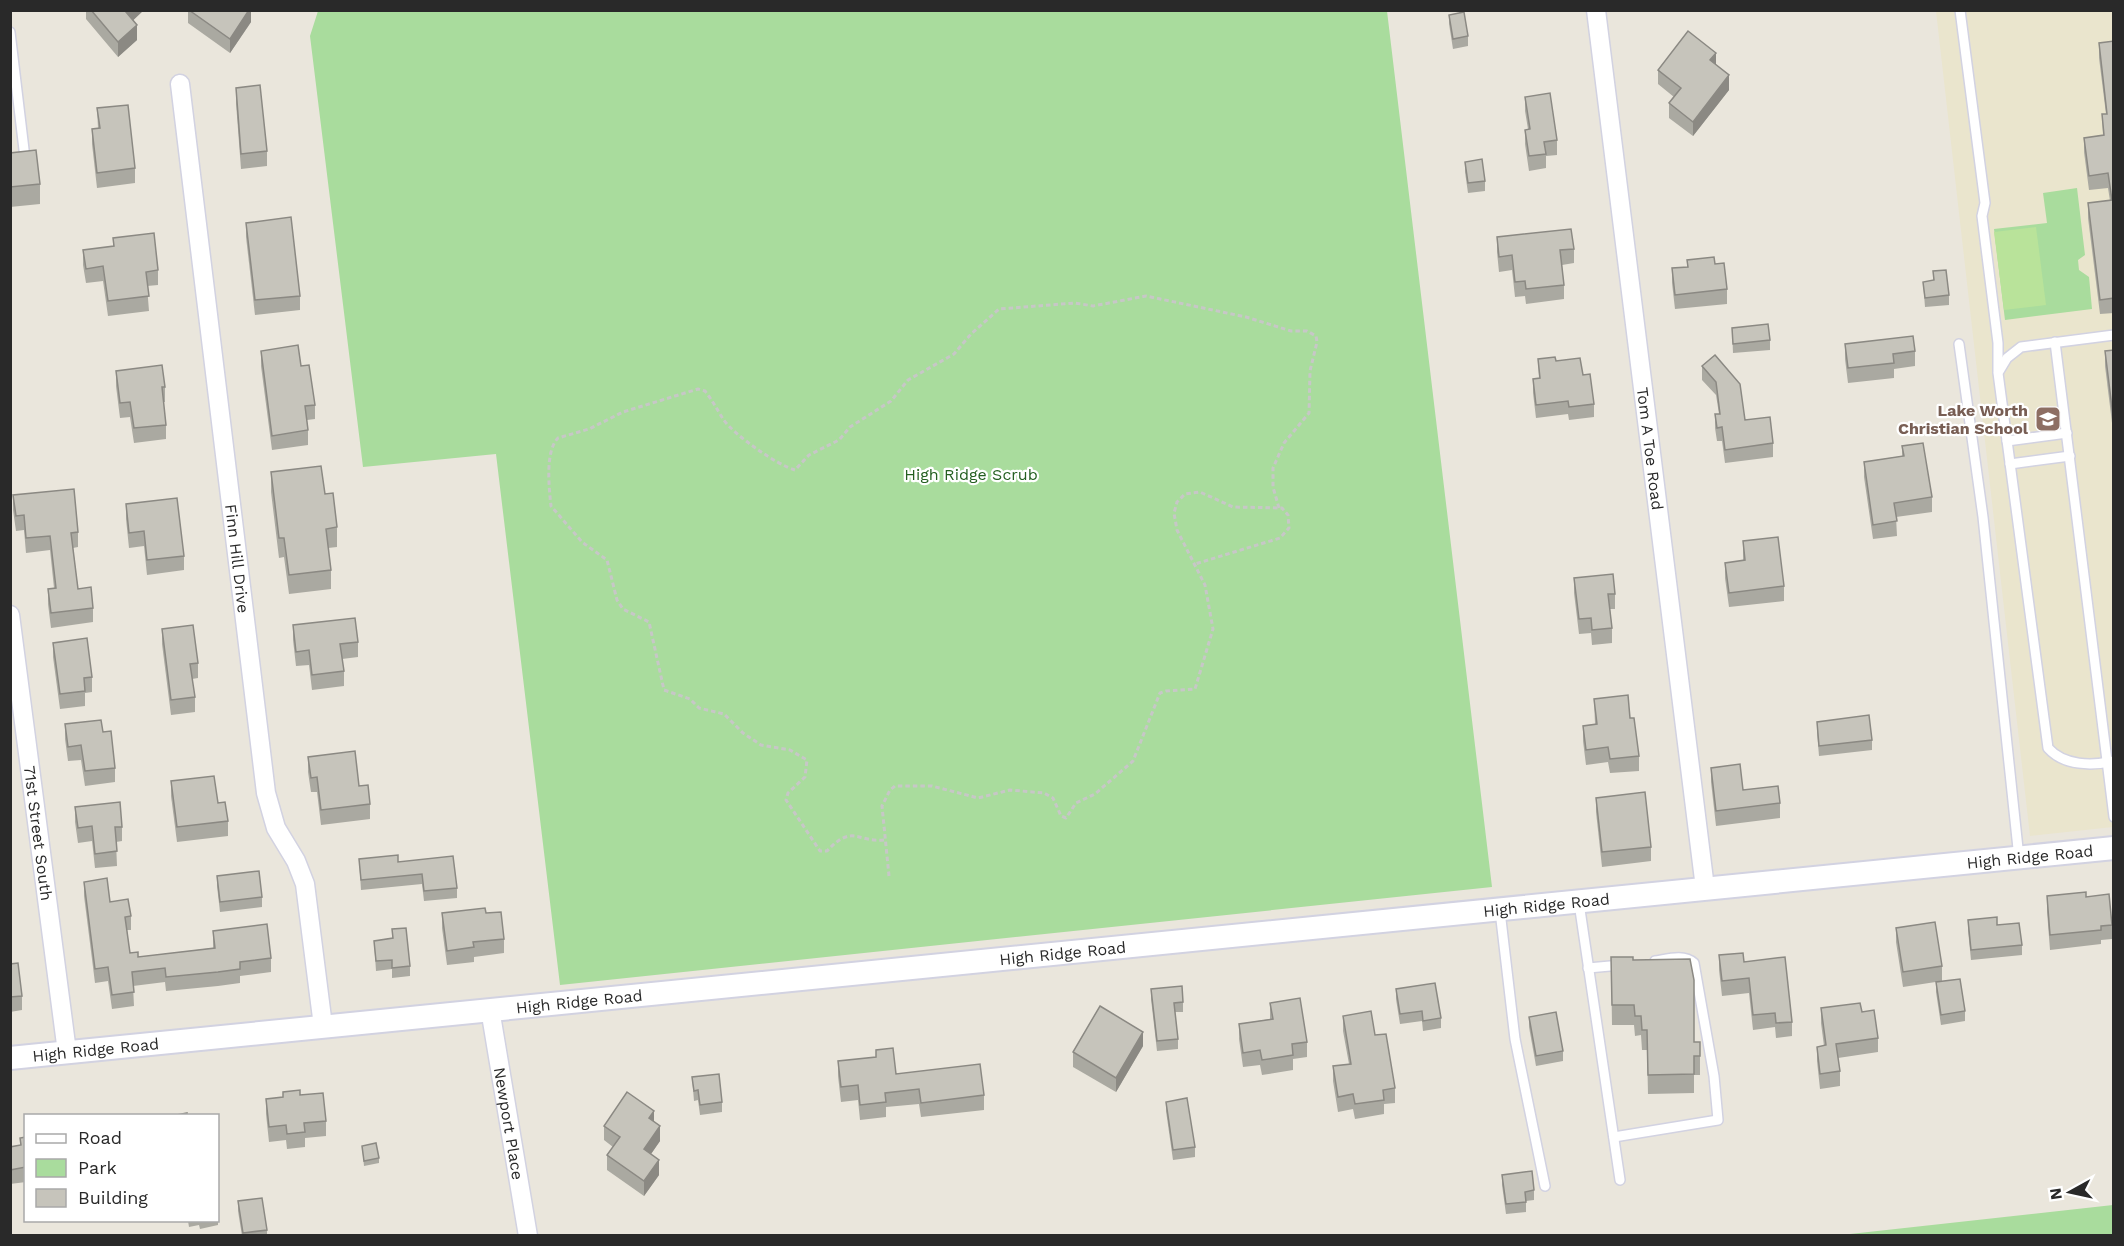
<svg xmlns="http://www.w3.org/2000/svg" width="2124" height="1246" viewBox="0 0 2124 1246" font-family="'Work Sans',sans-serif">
<rect width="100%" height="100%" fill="#eae6dc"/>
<polygon fill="#eae5cd" points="1936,11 2113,11 2113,827 2030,836"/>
<g fill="#a9dc9d">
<polygon points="318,11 1387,11 1492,887 560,985 496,454 363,467 310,36"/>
<polygon points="2077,188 2085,255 2078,260 2079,270 2089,277 2092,309 2005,320 1994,229 2047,223 2043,193"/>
<polygon points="2113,1205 2113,1235 1841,1235"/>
</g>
<polygon fill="#b9e39a" points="2036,227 2046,305 2004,310 1994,232"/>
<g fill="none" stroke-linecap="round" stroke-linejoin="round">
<g stroke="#d2d2e1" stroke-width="12">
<g id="service">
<polyline points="1960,10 1985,203 1982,216 1998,343 1998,371"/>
<polyline points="10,32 25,158 10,159"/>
<path d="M2114,335L2021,347L2007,358L1998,373L2048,748C2064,766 2092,766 2114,761"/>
<polyline points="2055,342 2114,817"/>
<polyline points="1959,344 1983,517 2019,858"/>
<polyline points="2007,441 2067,433"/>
<polyline points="2010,464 2070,456"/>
<polyline points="1579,903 1620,1180"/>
<polyline points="1500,911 1515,1039 1545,1186"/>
<polyline points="1588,968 1621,965"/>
<path d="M1614,1137L1718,1120L1714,1076L1694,963C1684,954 1668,959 1655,961"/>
</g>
</g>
<g stroke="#d2d2e1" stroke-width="21">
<g id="minor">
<path id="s1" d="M1596,10L1705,888"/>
<path id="s2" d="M180,84L266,793L276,828L296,861L305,884L323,1026"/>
<path id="s3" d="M10,615L67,1052"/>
<path id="s4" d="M490,1009L528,1236"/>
</g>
</g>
<g stroke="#d2d2e1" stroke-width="26">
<g id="tertiary">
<path id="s5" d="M10,1058L2114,848"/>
</g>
</g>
<g stroke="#c7c7c7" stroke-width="3" stroke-dasharray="4.5 3" stroke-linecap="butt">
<path d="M884,840C858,843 853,823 827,851H820L786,800L788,793L805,777L807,760L790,750L761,745L743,733L724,714L699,708L690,699L664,690L649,622L623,609L617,600L607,560L582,542L551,506C549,488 545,451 558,438L589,429L623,412L698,389L705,391C712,400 717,409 723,419C734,435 777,465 795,470L809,455L839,440L850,427L891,401L908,380L954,354L971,334L999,309L1075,303L1093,306L1146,296L1246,317L1291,331H1307L1316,336L1317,342L1310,371L1309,413L1284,443L1273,468V487L1279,508"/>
<polyline points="889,876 882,806 890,790 895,786 932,786 978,798 1010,790 1044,793 1053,798 1061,816 1066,818 1076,803 1095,794 1133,761 1160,693 1166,691 1195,689 1213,629 1205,585 1177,530 1174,513 1177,502 1185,494 1200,492 1233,507 1282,508 1288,515 1289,528 1280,538 1195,564"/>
</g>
<use href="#service" stroke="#fff" stroke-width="9"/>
<use href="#minor" stroke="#fff" stroke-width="18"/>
<use href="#tertiary" stroke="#fff" stroke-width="22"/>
</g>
<g fill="#aaa9a1">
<polygon points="86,10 143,10 133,20 137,40 118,57 86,19"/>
<polygon points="188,10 251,10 251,22 230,53 188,23"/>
<polygon points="1449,15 1468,36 1468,46 1453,49 1449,24"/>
<polygon points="2114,41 2114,313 2100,314 2088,218 2088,203 2110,201 2108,188 2089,190 2084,152 2084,138 2103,135 2102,114 2106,114 2099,58 2099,43"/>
<polygon points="1658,70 1729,90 1693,136 1669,118 1669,103 1674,97 1658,84"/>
<polygon points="236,88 267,151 267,166 241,169 236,103"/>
<polygon points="1525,97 1557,140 1557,155 1546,156 1546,168 1529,171 1525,144 1525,130 1528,129 1525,111"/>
<polygon points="97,108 135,168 135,183 97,188 92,144 92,129 98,128"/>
<polygon points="10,153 40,184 40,204 10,207"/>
<polygon points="1465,162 1485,181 1485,191 1468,193 1465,172"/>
<polygon points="246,223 300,296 300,310 255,315 246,237"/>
<polygon points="1497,237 1574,249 1574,263 1562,265 1564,285 1564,299 1526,304 1525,296 1515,297 1512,270 1499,272 1497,252"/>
<polygon points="113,238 158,270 158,285 147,286 149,311 108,316 103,281 86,283 83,265 83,250 113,247"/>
<polygon points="1687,260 1727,289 1727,304 1675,309 1672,283 1672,268 1687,267"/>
<polygon points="1933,271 1949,295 1949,305 1925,307 1923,282 1933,281"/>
<polygon points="1732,328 1770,340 1770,350 1733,353"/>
<polygon points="1845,344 1915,351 1915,366 1894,369 1894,378 1848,383 1845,359"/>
<polygon points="2114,350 2114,439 2105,366 2105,351"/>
<polygon points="261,351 301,366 315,405 315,419 307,420 308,430 308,445 272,450 261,366"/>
<polygon points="1715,355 1745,420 1773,443 1773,457 1725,463 1722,441 1717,441 1715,428 1715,414 1719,414 1716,395 1702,380 1702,366"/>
<polygon points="1538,359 1556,361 1583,375 1594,404 1594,417 1569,420 1568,414 1536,418 1533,393 1533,379 1539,379"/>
<polygon points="116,371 165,387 165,402 163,402 166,425 166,439 134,443 130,417 120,418 116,386"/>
<polygon points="1902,446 1932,497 1932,512 1896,517 1897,536 1873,539 1864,477 1864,462 1902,456"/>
<polygon points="271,472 325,494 337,527 337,547 328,548 331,570 331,589 289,594 284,557 279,558 271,492"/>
<polygon points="13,495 78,532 78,547 73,548 78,589 93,608 93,622 51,628 48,604 48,589 54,588 50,550 26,553 24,530 16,531 13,510"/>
<polygon points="126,504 184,556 184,570 147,575 144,546 129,548 126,519"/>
<polygon points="1743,541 1784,586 1784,601 1729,607 1725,578 1725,563 1743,561"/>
<polygon points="1574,578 1615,594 1615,609 1610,609 1612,628 1612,643 1592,645 1591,633 1579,634 1574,593"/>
<polygon points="293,625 358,642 358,657 342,659 344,671 344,686 312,690 309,665 296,666 293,640"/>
<polygon points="162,629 198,663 198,678 192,679 195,697 195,712 171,715 162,644"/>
<polygon points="53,643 92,677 92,692 85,693 85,706 60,709 53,657"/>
<polygon points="1594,699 1630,718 1639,756 1639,771 1610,773 1608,762 1586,765 1583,741 1583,726 1595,724"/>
<polygon points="1817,722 1872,740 1872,750 1819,756 1817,732"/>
<polygon points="65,724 103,732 115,768 115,782 85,786 81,760 68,761 65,739"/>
<polygon points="308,757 359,786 370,804 370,819 321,825 317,792 311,792 308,772"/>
<polygon points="1711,768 1743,790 1780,803 1780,818 1716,826 1711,782"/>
<polygon points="171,781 218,803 228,821 228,836 177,842 171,796"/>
<polygon points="1596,798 1651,847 1651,861 1602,867 1596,812"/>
<polygon points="75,807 122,827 122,841 116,842 117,866 95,868 92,841 78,843 75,822"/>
<polygon points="359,859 398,862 457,888 457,898 424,901 422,884 361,890"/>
<polygon points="217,876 262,897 262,907 220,912 217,886"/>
<polygon points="84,882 131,916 131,930 127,930 130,953 138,957 213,948 213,931 271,958 271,972 240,976 240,983 218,986 166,991 165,982 133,986 134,1006 112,1009 108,981 95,983 84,896"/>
<polygon points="2047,896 2086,897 2112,925 2112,939 2101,940 2101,944 2050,950 2047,911"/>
<polygon points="442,913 486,913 504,939 504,953 474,957 474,962 447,965 442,928"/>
<polygon points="1968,920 1997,925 2022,945 2022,955 1971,960 1968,930"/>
<polygon points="1896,928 1942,966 1942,981 1903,987 1896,942"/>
<polygon points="392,929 410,966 410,976 392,978 392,969 376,971 374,941 392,938"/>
<polygon points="1719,955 1744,962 1792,1022 1792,1036 1776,1038 1775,1027 1753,1030 1749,993 1722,996 1719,970"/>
<polygon points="1611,957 1633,960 1694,1042 1700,1042 1700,1075 1694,1075 1694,1093 1648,1094 1647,1050 1642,1050 1641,1035 1635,1036 1634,1025 1612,1025"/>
<polygon points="10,964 22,996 22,1010 10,1012"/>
<polygon points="1936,982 1965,1011 1965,1021 1941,1025 1936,992"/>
<polygon points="1151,989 1183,1002 1183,1012 1175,1012 1178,1039 1178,1049 1157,1051 1151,999"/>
<polygon points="1396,989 1441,1018 1441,1028 1423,1031 1422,1021 1400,1024 1396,999"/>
<polygon points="1270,1003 1307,1042 1307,1057 1293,1059 1293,1070 1262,1075 1260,1065 1243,1067 1239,1039 1239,1024 1270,1019"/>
<polygon points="1821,1008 1862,1012 1878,1038 1878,1052 1838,1058 1840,1071 1840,1086 1820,1089 1817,1061 1817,1047 1824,1046 1821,1023"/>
<polygon points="1343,1016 1375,1035 1395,1088 1395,1103 1384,1104 1384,1114 1355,1119 1353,1109 1338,1112 1333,1081 1333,1066 1349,1064 1343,1031"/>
<polygon points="1529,1017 1563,1051 1563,1061 1536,1066 1529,1027"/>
<polygon points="1143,1046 1116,1092 1073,1067 1073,1052"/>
<polygon points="876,1050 896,1074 984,1095 984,1110 921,1117 919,1104 886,1107 886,1117 860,1120 858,1100 841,1102 838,1076 838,1061 876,1057"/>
<polygon points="692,1077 722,1102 722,1112 700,1115 698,1100 694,1101"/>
<polygon points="300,1095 326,1121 326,1136 305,1138 305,1147 287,1149 286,1140 269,1142 266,1114 266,1099"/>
<polygon points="1166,1102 1195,1147 1195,1157 1173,1160 1166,1111"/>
<polygon points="654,1122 660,1141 651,1154 659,1175 644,1196 607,1170 607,1155 613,1147 604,1140 604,1126"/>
<polygon points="26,1137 26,1182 10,1184 10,1147 20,1145 20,1138"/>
<polygon points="362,1146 379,1158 379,1163 364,1166"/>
<polygon points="1502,1175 1534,1190 1534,1200 1526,1201 1526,1212 1506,1214 1502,1185"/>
<polygon points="238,1201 267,1230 267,1236 242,1236 238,1211"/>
<polygon points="218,1214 218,1225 200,1229 199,1225 189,1227 188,1221 218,1221"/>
</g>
<g fill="#8b8983">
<polygon points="128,10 143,10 143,11 126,27 126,12"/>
<polygon points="249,10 251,10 251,22 230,53 230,39"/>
<polygon points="137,25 137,40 118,57 118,42"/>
<polygon points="1716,53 1716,68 1710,60"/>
<polygon points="1729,75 1729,90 1693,136 1693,122"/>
<polygon points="1143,1032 1143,1046 1116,1092 1116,1078"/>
<polygon points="654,1111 654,1126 649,1118"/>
<polygon points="660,1126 660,1141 644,1164 644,1149"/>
<polygon points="659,1160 659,1175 644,1196 644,1181"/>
</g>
<g fill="#c6c4bb" stroke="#8b8983" stroke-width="1.5">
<polygon points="91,10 128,10 126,12 137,25 118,42"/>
<polygon points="189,10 249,10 230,39"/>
<polygon points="1464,12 1468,36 1453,39 1449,15"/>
<polygon points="1688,31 1716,53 1710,60 1729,75 1693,122 1669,103 1681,88 1658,70"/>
<polygon points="2114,41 2114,298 2100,300 2088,203 2112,200 2108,173 2089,176 2084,138 2104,135 2102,114 2107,114 2099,43"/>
<polygon points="260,85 267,151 241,154 236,88"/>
<polygon points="1550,93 1557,140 1544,142 1546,154 1529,156 1525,130 1530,129 1525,97"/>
<polygon points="128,105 135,168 97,173 92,129 100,128 97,108"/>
<polygon points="36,150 40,184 10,187 10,153"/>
<polygon points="1482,159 1485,181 1468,183 1465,162"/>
<polygon points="291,217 300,296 255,300 246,223"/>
<polygon points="1571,229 1574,249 1560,250 1564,285 1526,289 1525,281 1515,282 1512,255 1499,257 1497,237"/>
<polygon points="154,233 158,270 146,272 149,296 108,301 103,266 86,269 83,250 114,246 113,238"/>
<polygon points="1714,257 1715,264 1724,263 1727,289 1675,295 1672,268 1688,267 1687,260"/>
<polygon points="1946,270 1949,295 1925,298 1923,282 1934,280 1933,271"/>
<polygon points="1768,324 1770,340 1733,344 1732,328"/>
<polygon points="1913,336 1915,351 1893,354 1894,363 1848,368 1845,344"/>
<polygon points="298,345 301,366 309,365 315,405 305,406 308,430 272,436 261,351"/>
<polygon points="2114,350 2114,424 2105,351"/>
<polygon points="1715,355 1740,384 1745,420 1770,417 1773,443 1725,450 1722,427 1717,428 1715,414 1720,414 1716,382 1702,366"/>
<polygon points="1555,357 1556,361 1580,358 1583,375 1590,374 1594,404 1569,407 1568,401 1536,405 1533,379 1540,378 1538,359"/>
<polygon points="162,365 165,387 162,387 166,425 134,428 130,402 120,403 116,371"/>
<polygon points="1923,443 1932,497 1894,503 1897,521 1873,525 1864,462 1904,456 1902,446"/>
<polygon points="321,466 325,494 333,493 337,527 326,529 331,570 289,575 284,538 279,538 271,472"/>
<polygon points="74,489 78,532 71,533 78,589 91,587 93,608 51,613 48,589 56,588 50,536 26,538 24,515 16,516 13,495"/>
<polygon points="177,498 184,556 147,560 144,531 129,533 126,504"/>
<polygon points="1778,537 1784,586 1729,593 1725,563 1745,560 1743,541"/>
<polygon points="1613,574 1615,594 1608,594 1612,628 1592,630 1591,618 1579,619 1574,578"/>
<polygon points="355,618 358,642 340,644 344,671 312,675 309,650 296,652 293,625"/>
<polygon points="193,625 198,663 190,664 195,697 171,700 162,629"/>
<polygon points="87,638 92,677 84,678 85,691 60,694 53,643"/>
<polygon points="1628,695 1630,718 1634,718 1639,756 1610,759 1608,747 1586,750 1583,726 1597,724 1594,699"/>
<polygon points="1869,715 1872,740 1819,746 1817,722"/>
<polygon points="101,720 103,732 111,731 115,768 85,771 81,745 68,747 65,724"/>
<polygon points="355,751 359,786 368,785 370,804 321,810 317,777 311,778 308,757"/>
<polygon points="1740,764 1743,790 1778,786 1780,803 1716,811 1711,768"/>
<polygon points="214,776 218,803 225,802 228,821 177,827 171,781"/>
<polygon points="1645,792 1651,847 1602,852 1596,798"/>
<polygon points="120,802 122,827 115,827 117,851 95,854 92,826 78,828 75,807"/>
<polygon points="398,855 398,862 453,856 457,888 424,891 422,874 361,880 359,859"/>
<polygon points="259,871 262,897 220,902 217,876"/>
<polygon points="107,878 110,902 128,899 131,916 125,917 130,953 138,952 138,957 215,948 213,931 267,924 271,958 240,962 240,969 218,972 166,977 165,968 132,972 134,992 112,995 108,967 95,969 84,882"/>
<polygon points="2086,892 2086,897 2109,894 2112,925 2101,926 2101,930 2050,935 2047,896"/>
<polygon points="485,908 486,913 501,912 504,939 473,942 474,947 447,951 442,913"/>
<polygon points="1997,917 1997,925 2019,923 2022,945 1971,950 1968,920"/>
<polygon points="1935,922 1942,966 1903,972 1896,928"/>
<polygon points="406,928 410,966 392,968 392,960 376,961 374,941 393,938 392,929"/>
<polygon points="1743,953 1744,962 1785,957 1792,1022 1776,1023 1775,1013 1753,1015 1749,978 1722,981 1719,955"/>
<polygon points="1611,957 1633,957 1633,960 1690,959 1694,980 1694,1042 1700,1042 1700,1056 1694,1056 1694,1074 1648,1075 1647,1030 1642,1030 1641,1016 1635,1016 1634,1005 1612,1005"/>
<polygon points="18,963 22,996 10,997 10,964"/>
<polygon points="1960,979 1965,1011 1941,1015 1936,982"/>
<polygon points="1435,983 1441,1018 1423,1021 1422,1011 1400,1014 1396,989"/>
<polygon points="1182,986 1183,1002 1174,1003 1178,1039 1157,1041 1151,989"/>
<polygon points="1300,998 1307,1042 1292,1044 1293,1055 1262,1060 1260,1050 1243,1053 1239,1024 1273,1019 1270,1003"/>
<polygon points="1860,1003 1862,1012 1874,1010 1878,1038 1836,1044 1840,1071 1820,1074 1817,1047 1826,1045 1821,1008"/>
<polygon points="1100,1006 1143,1032 1116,1078 1073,1052"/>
<polygon points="1371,1011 1375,1035 1386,1034 1395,1088 1383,1090 1384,1100 1355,1104 1353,1094 1338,1097 1333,1066 1351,1064 1343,1016"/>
<polygon points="1556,1012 1563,1051 1536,1056 1529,1017"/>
<polygon points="893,1048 896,1074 980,1064 984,1095 921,1103 919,1089 885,1093 886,1102 860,1105 858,1085 841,1087 838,1061 876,1057 876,1050"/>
<polygon points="719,1074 722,1102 700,1105 698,1090 694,1091 692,1077"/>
<polygon points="300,1090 300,1095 323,1093 326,1121 304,1123 305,1132 287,1134 286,1125 269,1127 266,1099 283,1097 283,1092"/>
<polygon points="627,1092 654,1111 649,1118 660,1126 644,1149 659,1160 644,1181 607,1155 620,1137 604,1126"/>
<polygon points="1187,1098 1195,1147 1173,1150 1166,1102"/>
<polygon points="187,1113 187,1116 172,1116"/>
<polygon points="26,1137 26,1167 10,1170 10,1147 21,1145 20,1138"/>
<polygon points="376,1143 379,1158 364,1161 362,1146"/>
<polygon points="1532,1171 1534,1190 1525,1192 1526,1202 1506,1204 1502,1175"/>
<polygon points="262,1198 267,1230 243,1233 238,1201"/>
</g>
<defs>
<g id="school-square" transform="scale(1.35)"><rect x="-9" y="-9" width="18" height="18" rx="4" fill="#8d6e63" stroke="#fff"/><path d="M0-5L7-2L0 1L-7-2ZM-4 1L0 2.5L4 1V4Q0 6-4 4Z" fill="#fff"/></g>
</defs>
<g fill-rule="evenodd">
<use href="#school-square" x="2048" y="419"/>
</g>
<g text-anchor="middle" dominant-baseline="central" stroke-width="4.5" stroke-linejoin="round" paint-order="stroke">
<g font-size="16" font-weight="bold" fill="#785e54" stroke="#fff" text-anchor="end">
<text x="2028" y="410">Lake Worth<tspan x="2028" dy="18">Christian School</tspan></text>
</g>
<g font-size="16" fill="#292929" stroke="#fff">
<text stroke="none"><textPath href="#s1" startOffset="442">Tom A Toe Road</textPath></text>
<text stroke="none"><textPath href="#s2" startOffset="478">Finn Hill Drive</textPath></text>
<text stroke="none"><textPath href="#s3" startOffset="220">71st Street South</textPath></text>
<text stroke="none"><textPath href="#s5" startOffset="2030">High Ridge Road</textPath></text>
<text stroke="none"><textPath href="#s5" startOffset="1544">High Ridge Road</textPath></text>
<text stroke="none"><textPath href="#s5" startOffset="1058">High Ridge Road</textPath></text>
<text stroke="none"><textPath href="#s5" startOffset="572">High Ridge Road</textPath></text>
<text stroke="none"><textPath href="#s5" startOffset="86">High Ridge Road</textPath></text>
<text stroke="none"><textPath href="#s4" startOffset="116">Newport Place</textPath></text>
</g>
<g font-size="16" fill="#245f20" stroke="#fff">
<text x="971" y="474">High Ridge Scrub</text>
</g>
</g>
<rect width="2124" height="1246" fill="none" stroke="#292929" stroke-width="24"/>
<rect x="24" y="1114" width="195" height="108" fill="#ffffff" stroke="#a9a9a9" stroke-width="1.5"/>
<rect x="36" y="1134" width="30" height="9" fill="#ffffff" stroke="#a9a9a9" stroke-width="1.5"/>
<text x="78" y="1144" font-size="18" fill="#292929">Road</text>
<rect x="36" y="1159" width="30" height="18" fill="#a9dc9d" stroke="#a9a9a9" stroke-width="1.5"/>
<text x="78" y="1174" font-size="18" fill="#292929">Park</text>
<rect x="36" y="1189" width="30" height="18" fill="#c6c4bb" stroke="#a9a9a9" stroke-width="1.5"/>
<text x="78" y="1204" font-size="18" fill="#292929">Building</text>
<g transform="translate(2070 1192) rotate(262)" stroke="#ffffff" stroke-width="4.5" paint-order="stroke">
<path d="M0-4.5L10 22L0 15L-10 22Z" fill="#292929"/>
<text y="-9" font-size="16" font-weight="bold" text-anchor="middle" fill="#292929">N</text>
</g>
</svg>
